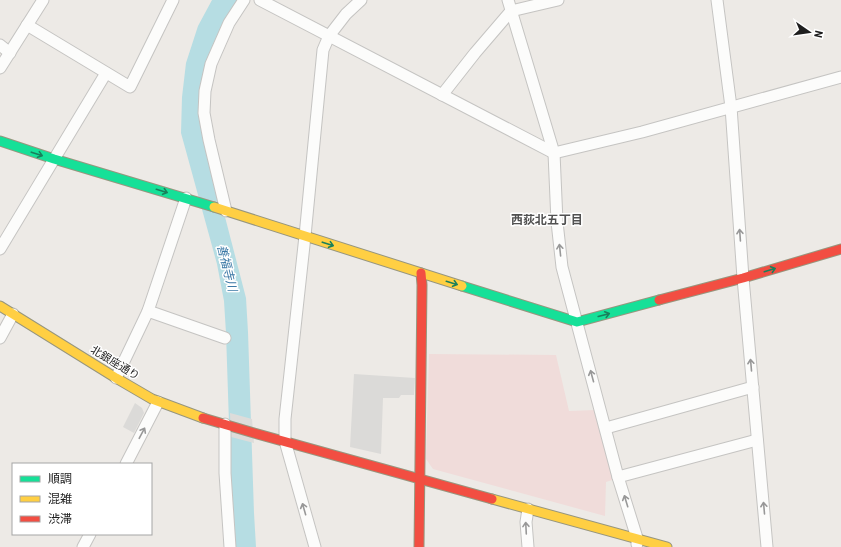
<svg xmlns="http://www.w3.org/2000/svg" width="841" height="547" viewBox="0 0 841 547" font-family="'Roboto Condensed','Noto Sans JP',sans-serif">
<rect width="100%" height="100%" fill="#edeae6"/>
<polygon fill="#f0dcda" points="429,354 556,355 569,411 596,410 615,479 606,482 605,516 433,469 426,459"/>
<g fill="#dbdad8">
<polygon points="354,374 415,378 414,395 401,395 399,398 383,398 381,454 350,447"/>
<polygon points="135,403 142,408 144,413 134,433 123,427"/>
</g>
<polygon fill="#b6dde3" points="212,0 241,0 235,6 217,36 207,65 202,128 246,298 248,332 254,513 256,547 236,547 232,514 226,333 224,301 217,264 181,133 182,97 186,63 198,26"/>
<polygon fill="#dddcda" points="230,413 252,419 254,443 231,437"/>
<g fill="none" stroke-linecap="round" stroke-linejoin="round">
<g stroke="#c5c4c2" stroke-width="13">
<g id="street">
<polyline points="260,0 554,153 642,132 841,77"/>
<polyline points="508,0 554,153 557,222 562,267 618,477 637,538 637,544"/>
<polyline points="717,0 731,107 743,278 767,547"/>
<polyline points="27,25 130,87 173,0"/>
<polyline points="0,45 10,53"/>
<polyline points="0,68 43,0"/>
<polyline points="442,95 475,53 511,11 558,0"/>
<polyline points="226,211 209,140 204,113 205,91 211,64 229,23 244,0"/>
<polyline points="0,249 106,73"/>
<polyline points="148,311 225,338"/>
<polyline points="0,338 13,314"/>
<polyline points="116,378 148,311 186,198"/>
<polyline points="225,424 225,473 230,547"/>
<polyline points="606,428 753,387"/>
<polyline points="126,464 158,402"/>
<polyline points="618,477 757,440"/>
<polyline points="83,547 90,534"/>
<polyline points="315,547 285,441 285,419 305,236 323,50 329,36 346,14 361,0"/>
<polyline points="528,547 526,522 528,509"/>
</g>
</g>
<g stroke="#97967e" stroke-width="11">
<g id="fast">
<polyline points="0,141 54,159 214,207"/>
<polyline points="462,286 577,322 659,300"/>
</g>
</g>
<g stroke="#97967e" stroke-width="11">
<g id="slow">
<polyline points="214,207 462,286"/>
<polyline points="0,306 116,378 152,399 203,418"/>
<polyline points="492,499 667,547"/>
</g>
</g>
<g stroke="#97967e" stroke-width="11">
<g id="jam">
<polyline points="659,300 743,278 841,249"/>
<polyline points="203,418 254,433 492,499"/>
<polyline points="419,547 422,285 421,273"/>
</g>
</g>
<use href="#street" stroke="#fcfcfb" stroke-width="11"/>
<use href="#fast" stroke="#16e098" stroke-width="9"/>
<use href="#slow" stroke="#ffcf43" stroke-width="9"/>
<use href="#jam" stroke="#f24e42" stroke-width="9"/>
</g>
<defs><path id="oneway-shaft" d="M-6 0H5M1.5-3L5.5 0L1.5 3" fill="none" stroke-width="1.6" stroke-linecap="round" stroke-linejoin="round"/></defs>
<g stroke="#1a7f5b">
<use href="#oneway-shaft" transform="translate(37 154) rotate(18)"/>
<use href="#oneway-shaft" transform="translate(162 191) rotate(17)"/>
<use href="#oneway-shaft" transform="translate(328 244) rotate(18)"/>
<use href="#oneway-shaft" transform="translate(770 270) rotate(-17)"/>
<use href="#oneway-shaft" transform="translate(452 283) rotate(17)"/>
<use href="#oneway-shaft" transform="translate(604 315) rotate(-15)"/>
</g>
<g stroke="#989898">
<use href="#oneway-shaft" transform="translate(740 235) rotate(-94)"/>
<use href="#oneway-shaft" transform="translate(560 250) rotate(-96)"/>
<use href="#oneway-shaft" transform="translate(751 365) rotate(-95)"/>
<use href="#oneway-shaft" transform="translate(592 376) rotate(-105)"/>
<use href="#oneway-shaft" transform="translate(142 433) rotate(-62)"/>
<use href="#oneway-shaft" transform="translate(626 501) rotate(-107)"/>
<use href="#oneway-shaft" transform="translate(764 508) rotate(-95)"/>
<use href="#oneway-shaft" transform="translate(304 509) rotate(-106)"/>
<use href="#oneway-shaft" transform="translate(526 528) rotate(-93)"/>
</g>
<g text-anchor="middle" dominant-baseline="central" stroke-width="3" stroke-linejoin="round" paint-order="stroke">
<g font-size="11" fill="#1e1e1e" stroke="#fff">
<text transform="translate(115 363) rotate(31)">北銀座通り</text>
</g>
<g font-size="12" font-weight="bold" fill="#515151" stroke="#fff">
<text x="547" y="220">西荻北五丁目</text>
</g>
<g font-size="12" font-style="italic" fill="#3c79a6" stroke="#fff">
<text transform="translate(227 268) rotate(76)">善福寺川</text>
</g>
</g>
<rect x="12" y="463" width="140" height="72" fill="#ffffff" stroke="#a5a5a5"/>
<rect x="20" y="476" width="20" height="6" fill="#16e098" stroke="#a5a5a5"/>
<text x="48" y="483" font-size="12" fill="#1e1e1e">順調</text>
<rect x="20" y="496" width="20" height="6" fill="#ffcf43" stroke="#a5a5a5"/>
<text x="48" y="503" font-size="12" fill="#1e1e1e">混雑</text>
<rect x="20" y="516" width="20" height="6" fill="#f24e42" stroke="#a5a5a5"/>
<text x="48" y="523" font-size="12" fill="#1e1e1e">渋滞</text>
<g transform="translate(809 32) rotate(103)" stroke="#ffffff" stroke-width="3" paint-order="stroke">
<path d="M0-3L7 15L0 10L-7 15Z" fill="#1e1e1e"/>
<text y="-6" font-size="11" font-weight="bold" text-anchor="middle" fill="#1e1e1e">N</text>
</g>
</svg>
